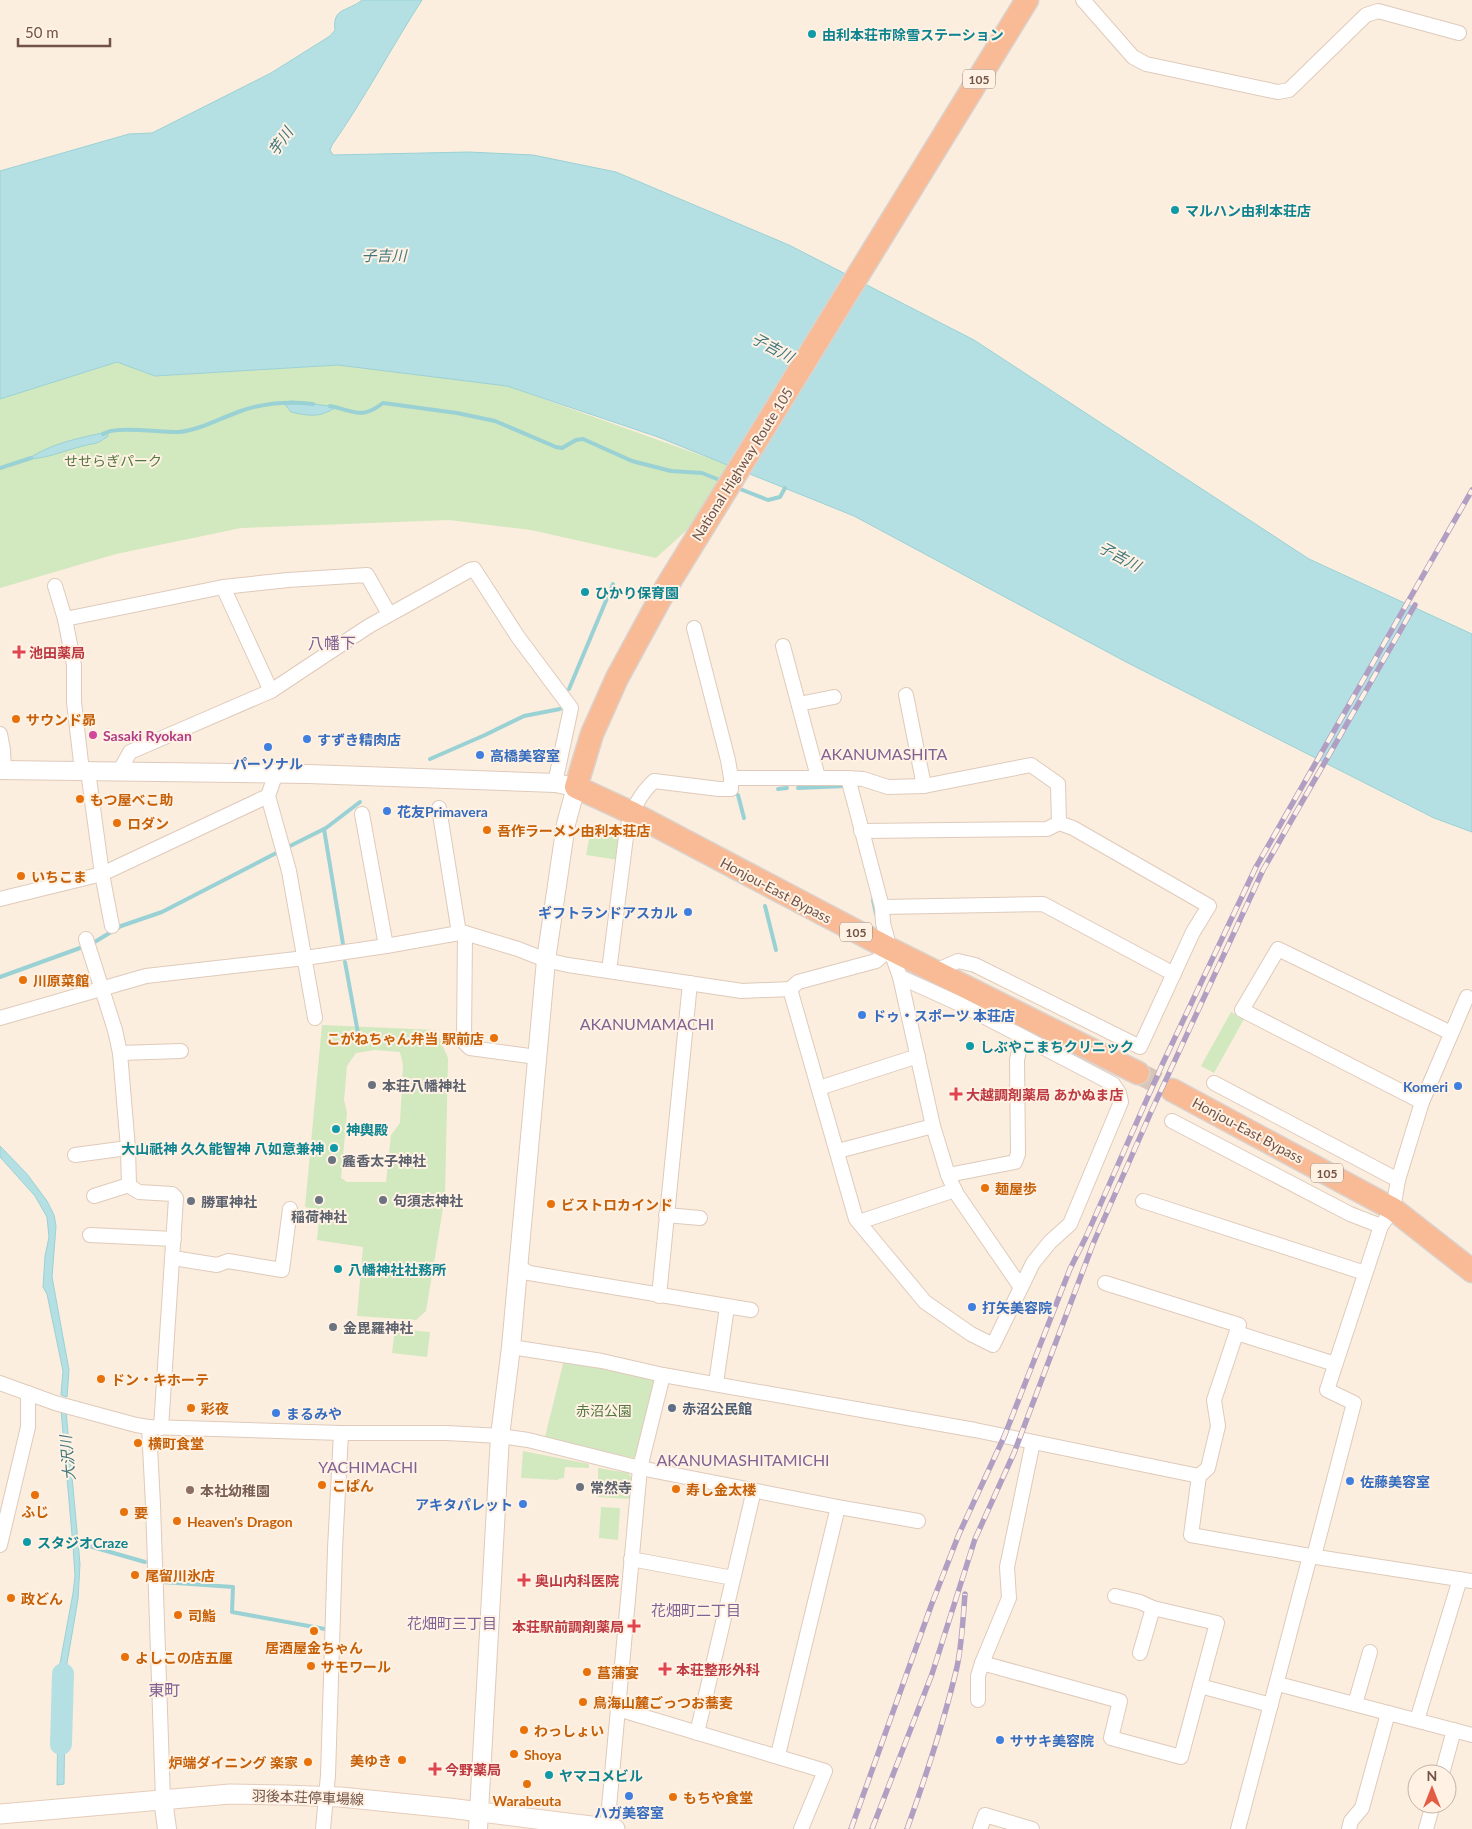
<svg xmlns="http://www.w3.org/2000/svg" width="1472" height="1829" viewBox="0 0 1472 1829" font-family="Lato,'Noto Sans JP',sans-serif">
<rect width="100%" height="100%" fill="#fbeede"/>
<g fill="#d2e8be" fill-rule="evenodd">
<polygon points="117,362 155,376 338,365 507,386 728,465 688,529 656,558 531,530 449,520 241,528 116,554 0,588 0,398"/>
<polygon points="609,826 621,832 619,860 586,855 591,830 595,827"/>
<polygon points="1231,1012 1244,1019 1214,1073 1201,1066"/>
<path d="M322,1025L436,1030L448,1058L445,1196L426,1311L416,1320L357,1316L363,1247L317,1240L320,1210L305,1207ZM375,1050L400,1052L403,1065L400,1123L391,1135L386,1182H347L341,1178L347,1113L344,1100L347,1066L356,1053Z"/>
<polygon points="395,1329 430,1332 427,1357 392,1353"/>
<polygon points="564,1360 652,1378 655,1385 641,1452 633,1458 545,1437"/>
<polygon points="523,1451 589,1464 589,1468 565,1467 564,1478 558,1479 558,1480 521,1478"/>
<polygon points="598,1468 628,1473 631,1477 630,1499 598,1497"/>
<polygon points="601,1507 620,1508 618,1540 599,1538"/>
</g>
<g fill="#b4e0e4" stroke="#9ad1d5">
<path d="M362,0H422C391,48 365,98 332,145L330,150L333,155L469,152L533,155L616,172L789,245L974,340L1309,559L1472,634V832L1434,818L1128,663L854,516L658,437L507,386L338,365L155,376L117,362L0,399V171L129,134L152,133L271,73L330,36L335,30C332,7 348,12 362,0Z"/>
<path d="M292,401L336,407C320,418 309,416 291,412L283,402Z"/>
<path d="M107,432L108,436C95,446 96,442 83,446C62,451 50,458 28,459C52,443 79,438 107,432Z"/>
<polygon points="0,1146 27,1174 47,1201 54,1215 56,1226 52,1277 69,1370 67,1397 61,1395 63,1371 47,1294 43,1287 45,1256 49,1237 47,1217 35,1196 0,1157"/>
<polygon points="61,1410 66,1411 80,1564 78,1599 65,1675 65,1704 58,1704 59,1669 73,1593 75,1576 73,1546"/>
<polygon points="58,1713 65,1713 64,1784 57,1785"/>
</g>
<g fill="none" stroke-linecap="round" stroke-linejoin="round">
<g stroke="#9ad1d5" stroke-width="4">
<path d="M330,406C355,411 361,420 383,403L457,413L495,421L556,447L562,448L576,440L583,439L632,461L671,471L702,473L722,481"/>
<path d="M103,434C116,425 162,433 179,432C199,430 219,419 238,412C262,403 288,401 313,404"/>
<polyline points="0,468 31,458"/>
<polyline points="735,487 768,500 780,497 785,488"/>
<polyline points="569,689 613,584"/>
<polyline points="430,759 485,735 524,716 560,709"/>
<polyline points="798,788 846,786"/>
<polyline points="778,789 787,788"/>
<polyline points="738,795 744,818"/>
<polyline points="324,829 343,944"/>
<polyline points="286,848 326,828 360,802"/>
<polyline points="873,900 876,914"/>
<polyline points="765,906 776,950"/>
<polyline points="93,943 121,926 162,912 280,851"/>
<polyline points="345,962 358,1033"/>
<polyline points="0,977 80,948"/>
<polyline points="75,1542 145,1562"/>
<polyline points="162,1579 162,1582 233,1587 232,1612 325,1629"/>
</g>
<polyline stroke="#b4e0e4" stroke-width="22" points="61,1744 63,1674"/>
<polyline stroke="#d8c7b8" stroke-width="22" stroke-dasharray="22 11" stroke-linecap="butt" points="1138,1073 1172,1090"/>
<g stroke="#dfcabb" stroke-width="16">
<g id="minor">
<polyline points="1083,0 1133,57 1146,64 1278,92 1289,90 1366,15 1378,11 1459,33"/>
<polyline points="55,586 65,619 74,665 74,702 82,771"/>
<polyline points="223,587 271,691"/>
<polyline points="65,619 223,587 288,580 367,575 389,614"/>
<polyline points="783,646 818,777"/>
<polyline points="906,695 924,786"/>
<polyline points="799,704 834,697"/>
<polyline points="0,734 3,750 4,770"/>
<polyline points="88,771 102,874 112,926"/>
<polyline points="119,772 130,752 271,691 369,626 470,570 474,569 518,637 571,708 555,783"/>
<polyline points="276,773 268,796 289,871 315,1018"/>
<polyline points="731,778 848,778 863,779 888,787 924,786 1031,765 1058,784 1059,823"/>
<polyline points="848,778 882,907 883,923 890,949 900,977 933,1126 948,1175 956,1193 1020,1286"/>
<polyline points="439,808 459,933"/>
<polyline points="362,814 386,946"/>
<polyline points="861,831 1047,829 1059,823 1073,828 1209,906 1193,932 1140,1047 975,965 958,961 935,971"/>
<polyline points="0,899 102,874 268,796"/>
<polyline points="882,907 1043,904 1174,974"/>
<polyline points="465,933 464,1042 470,1048 537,1057"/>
<polyline points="86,939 115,1030 120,1053 128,1148 129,1185 134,1189 139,1192 172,1194 176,1198 161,1428"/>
<path d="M609,971L627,829C634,808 638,796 654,781L719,789H731V778L728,760L694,628"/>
<polyline points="790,989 856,1219 925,1302 971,1334 993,1345 1033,1263 1050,1242 1070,1224 1121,1102 1119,1093 1113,1084 962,1005 900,977"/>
<polyline points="0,1018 146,976 305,958 386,946 459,933 465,933 518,949 546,960 568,965 742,991 790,989 798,982 876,961 890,949"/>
<polyline points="120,1053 181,1051"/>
<polyline points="1214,1083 1398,1180"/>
<polyline points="819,1088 918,1056"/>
<polyline points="1422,1102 1242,1010 1278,949 1451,1033"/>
<polyline points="1172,1121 1350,1214 1381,1226"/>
<polyline points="838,1151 933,1126"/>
<polyline points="75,1155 128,1148"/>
<polyline points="948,1175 1015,1162 1018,1154 1017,1060 1019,1051 1027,1039"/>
<polyline points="94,1196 129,1185"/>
<polyline points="1143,1201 1365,1273"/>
<polyline points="666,1215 700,1218"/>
<polyline points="859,1222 955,1190"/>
<polyline points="90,1235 174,1239"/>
<polyline points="173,1258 217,1265 228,1261 282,1270 290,1209"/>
<polyline points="518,1266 529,1273 751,1310"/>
<polyline points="1105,1283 1239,1325 1214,1400 1218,1426 1208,1468 1199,1476 1191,1535 1310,1556 1472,1581"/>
<polyline points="659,1296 690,983"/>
<polyline points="1237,1333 1335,1364"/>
<polyline points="511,1347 602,1361 663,1375 975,1430 1199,1476"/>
<polyline points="0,1383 55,1403 136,1425 149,1427 341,1433 447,1433 500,1436 528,1440 640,1468 838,1507 918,1521"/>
<polyline points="716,1383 727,1307"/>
<polyline points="149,1427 153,1505 163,1799"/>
<polyline points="0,1545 28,1427 28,1393"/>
<polyline points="1314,1556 1354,1403 1327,1390 1381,1226 1393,1209 1398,1180 1422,1102 1467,997"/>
<polyline points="631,1559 733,1578"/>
<polyline points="1115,1596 1140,1602 1153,1608 1217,1623 1200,1686"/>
<polyline points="1140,1653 1153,1608"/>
<polyline points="982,1663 1009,1598 1007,1567 1033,1442"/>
<polyline points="1278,1684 1472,1735"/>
<polyline points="978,1700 978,1676 982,1663 1120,1701 1111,1738 1181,1757 1200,1686 1271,1705"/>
<polyline points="1355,1704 1370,1652"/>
<polyline points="618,1709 825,1771 801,1829"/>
<polyline points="1417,1720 1460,1579"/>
<polyline points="697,1733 754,1490"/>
<polyline points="778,1755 838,1507"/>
<polyline points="1442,1774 1454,1730"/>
<polyline points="323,1829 328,1775 335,1549 341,1433"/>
<polyline points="607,1829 640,1468 663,1375"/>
<polyline points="980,1829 985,1815 1032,1829"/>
<polyline points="1238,1829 1310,1556"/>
<polyline points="1349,1829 1351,1821 1362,1808 1388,1713"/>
<polyline points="1426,1829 1433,1804"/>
</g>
</g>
<g stroke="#dfcabb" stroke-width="20">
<g id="tertiary">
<polyline points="0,770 308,774 555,783 576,787 566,824 546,960 511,1347 500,1436 478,1829"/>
<polyline points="163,1799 167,1829"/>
</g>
</g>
<g stroke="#e6ccbb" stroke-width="21">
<polyline id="secondary" points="0,1814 230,1794 285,1795 340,1797 449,1808 615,1829"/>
</g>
<g stroke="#dad2cf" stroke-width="25">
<g id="trunk">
<polyline points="1027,0 667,586 617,678 592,734 576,787 632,813 890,949 1138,1073"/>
<polyline points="1172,1090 1393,1209 1472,1271"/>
</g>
</g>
<use href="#minor" stroke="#fff" stroke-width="14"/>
<use href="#tertiary" stroke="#fff" stroke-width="18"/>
<use href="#secondary" stroke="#fff" stroke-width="19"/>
<use href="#trunk" stroke="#f8bb96" stroke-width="22"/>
<g stroke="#b09fc3" stroke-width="5.5">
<g id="rail">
<polyline points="851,1829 931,1606 959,1534 1004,1437 1070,1269 1086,1237 1162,1065 1256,867 1472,490"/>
<polyline points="872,1829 932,1674 975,1539 1014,1453 1093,1244 1151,1112 1263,870 1415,605"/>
<path d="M907,1829C926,1776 944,1722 957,1667C962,1643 963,1619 965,1594"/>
</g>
</g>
<use href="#rail" stroke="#fff2e4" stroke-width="4" stroke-dasharray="11" stroke-linecap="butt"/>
</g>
<g fill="#0f9aa8" stroke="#fff2e4" stroke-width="2">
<circle cx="812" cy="34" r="5"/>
<circle cx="1175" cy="210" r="5"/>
<circle cx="585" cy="592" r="5"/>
<circle cx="970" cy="1046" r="5"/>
<circle cx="336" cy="1129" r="5"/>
<circle cx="334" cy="1148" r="5"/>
<circle cx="338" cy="1269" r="5"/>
<circle cx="27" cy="1542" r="5"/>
<circle cx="549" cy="1775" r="5"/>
</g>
<g fill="#e0444e" stroke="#fff2e4" stroke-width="2">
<path d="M16.5 644.5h5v5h5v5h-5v5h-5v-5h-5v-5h5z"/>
<path d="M953.5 1086.5h5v5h5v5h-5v5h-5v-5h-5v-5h5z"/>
<path d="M521.5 1572.5h5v5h5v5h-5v5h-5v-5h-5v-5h5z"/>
<path d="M631.5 1618.5h5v5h5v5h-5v5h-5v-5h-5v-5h5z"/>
<path d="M662.5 1661.5h5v5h5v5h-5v5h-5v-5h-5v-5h5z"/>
<path d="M432.5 1761.5h5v5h5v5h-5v5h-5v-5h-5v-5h5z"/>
</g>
<g fill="#e8710a" stroke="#fff2e4" stroke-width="2">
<circle cx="16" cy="719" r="5"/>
<circle cx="80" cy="799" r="5"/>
<circle cx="117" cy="823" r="5"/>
<circle cx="487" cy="830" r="5"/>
<circle cx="21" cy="876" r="5"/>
<circle cx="23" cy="980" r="5"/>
<circle cx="494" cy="1038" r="5"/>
<circle cx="985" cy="1188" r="5"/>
<circle cx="551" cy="1204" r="5"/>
<circle cx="101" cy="1379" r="5"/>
<circle cx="191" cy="1408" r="5"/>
<circle cx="138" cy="1443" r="5"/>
<circle cx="322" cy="1485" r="5"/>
<circle cx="676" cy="1489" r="5"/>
<circle cx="35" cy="1495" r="5"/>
<circle cx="124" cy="1512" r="5"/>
<circle cx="177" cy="1521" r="5"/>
<circle cx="135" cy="1575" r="5"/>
<circle cx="11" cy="1598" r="5"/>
<circle cx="178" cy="1615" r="5"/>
<circle cx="314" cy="1631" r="5"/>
<circle cx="125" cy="1657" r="5"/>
<circle cx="311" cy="1666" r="5"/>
<circle cx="587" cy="1672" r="5"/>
<circle cx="583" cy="1702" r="5"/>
<circle cx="524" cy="1730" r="5"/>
<circle cx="514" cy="1754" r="5"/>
<circle cx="402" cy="1760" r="5"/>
<circle cx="308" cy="1762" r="5"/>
<circle cx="527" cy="1784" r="5"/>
<circle cx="673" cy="1797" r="5"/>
</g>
<circle fill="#d1479c" stroke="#fff2e4" stroke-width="2" cx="93" cy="735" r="5"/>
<g fill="#3f7fe0" stroke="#fff2e4" stroke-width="2">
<circle cx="307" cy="739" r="5"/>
<circle cx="268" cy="747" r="5"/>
<circle cx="480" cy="755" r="5"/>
<circle cx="387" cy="811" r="5"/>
<circle cx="688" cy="912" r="5"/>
<circle cx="862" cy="1015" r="5"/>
<circle cx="1458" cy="1086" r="5"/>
<circle cx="972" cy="1307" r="5"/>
<circle cx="276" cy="1413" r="5"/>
<circle cx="1350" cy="1481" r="5"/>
<circle cx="523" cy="1504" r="5"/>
<circle cx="1000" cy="1740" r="5"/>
<circle cx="629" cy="1796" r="5"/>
</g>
<g fill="#6b7280" stroke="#fff2e4" stroke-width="2">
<circle cx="372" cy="1085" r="5"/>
<circle cx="332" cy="1160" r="5"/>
<circle cx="319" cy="1200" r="5"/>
<circle cx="383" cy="1200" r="5"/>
<circle cx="191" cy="1201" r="5"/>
<circle cx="333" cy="1327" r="5"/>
<circle cx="580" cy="1487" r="5"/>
</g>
<circle fill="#5c6f8a" stroke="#fff2e4" stroke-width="2" cx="672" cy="1408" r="5"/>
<circle fill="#8d6e63" stroke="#fff2e4" stroke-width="2" cx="190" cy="1490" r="5"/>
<g text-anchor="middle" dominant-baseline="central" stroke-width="4" stroke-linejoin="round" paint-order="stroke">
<g fill="#fff2e4" stroke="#9c8376" stroke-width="1">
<rect x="963" y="69.5" width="32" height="19" rx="4"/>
<rect x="840" y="922.5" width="32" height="19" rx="4"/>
<rect x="1311" y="1163.5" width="32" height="19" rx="4"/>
</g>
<g font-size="12" font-weight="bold" fill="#715347">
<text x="979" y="79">105</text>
<text x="856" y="932">105</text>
<text x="1327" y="1173">105</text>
</g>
<g font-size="14" font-weight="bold" fill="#0d838f" stroke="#fff2e4" text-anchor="start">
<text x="822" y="34">由利本荘市除雪ステーション</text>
<text x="1185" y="210">マルハン由利本荘店</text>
<text x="595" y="592">ひかり保育園</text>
<text x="980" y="1046">しぶやこまちクリニック</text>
<text x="346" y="1129">神輿殿</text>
<text x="324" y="1148" text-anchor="end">大山祇神 久久能智神 八如意兼神</text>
<text x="348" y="1269">八幡神社社務所</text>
<text x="37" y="1542">スタジオCraze</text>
<text x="559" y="1775">ヤマコメビル</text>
</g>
<g font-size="14" fill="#547740" stroke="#fff2e4">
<text x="113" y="460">せせらぎパーク</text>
<text x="604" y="1410">赤沼公園</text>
</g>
<g font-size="14" fill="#715347" stroke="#fff2e4">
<text transform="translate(742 464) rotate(-58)">National Highway Route 105</text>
<text transform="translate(776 890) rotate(28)">Honjou-East Bypass</text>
<text transform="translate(1248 1130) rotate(28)">Honjou-East Bypass</text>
<text transform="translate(308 1797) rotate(2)">羽後本荘停車場線</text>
</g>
<g font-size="14" font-weight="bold" fill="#be3a42" stroke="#fff2e4" text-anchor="start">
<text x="29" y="652">池田薬局</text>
<text x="966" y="1094">大越調剤薬局 あかぬま店</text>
<text x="535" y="1580">奥山内科医院</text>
<text x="624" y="1626" text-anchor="end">本荘駅前調剤薬局</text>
<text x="676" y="1669">本荘整形外科</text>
<text x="445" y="1769">今野薬局</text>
</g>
<g font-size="14" font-weight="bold" fill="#c56008" stroke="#fff2e4" text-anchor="start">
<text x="26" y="719">サウンド昴</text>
<text x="90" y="799">もつ屋べこ助</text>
<text x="127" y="823">ロダン</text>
<text x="497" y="830">吾作ラーメン由利本荘店</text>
<text x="31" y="876">いちこま</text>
<text x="33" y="980">川原菜館</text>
<text x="484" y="1038" text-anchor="end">こがねちゃん弁当 駅前店</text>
<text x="995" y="1188">麺屋歩</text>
<text x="561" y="1204">ビストロカインド</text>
<text x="111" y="1379">ドン・キホーテ</text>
<text x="201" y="1408">彩夜</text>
<text x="148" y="1443">横町食堂</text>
<text x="332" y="1485">こぱん</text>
<text x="686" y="1489">寿し金太楼</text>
<text x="35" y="1511" text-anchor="middle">ふじ</text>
<text x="134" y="1512">要</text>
<text x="187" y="1521">Heaven's Dragon</text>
<text x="145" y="1575">尾留川氷店</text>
<text x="21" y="1598">政どん</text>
<text x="188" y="1615">司鮨</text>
<text x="314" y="1647" text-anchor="middle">居酒屋金ちゃん</text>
<text x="135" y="1657">よしこの店五厘</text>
<text x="321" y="1666">サモワール</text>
<text x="597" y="1672">菖蒲宴</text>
<text x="593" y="1702">鳥海山麓ごっつお蕎麦</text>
<text x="534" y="1730">わっしょい</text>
<text x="524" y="1754">Shoya</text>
<text x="392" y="1760" text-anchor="end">美ゆき</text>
<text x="298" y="1762" text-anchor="end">炉端ダイニング 楽家</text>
<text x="683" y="1797">もちや食堂</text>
<text x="527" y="1800" text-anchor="middle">Warabeuta</text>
</g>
<g font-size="14" font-weight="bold" fill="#b23c85" stroke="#fff2e4" text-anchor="start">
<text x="103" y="735">Sasaki Ryokan</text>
</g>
<g font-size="14" font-weight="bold" fill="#366cbe" stroke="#fff2e4" text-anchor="start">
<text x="317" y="739">すずき精肉店</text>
<text x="490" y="755">高橋美容室</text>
<text x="268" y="763" text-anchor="middle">パーソナル</text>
<text x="397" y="811">花友Primavera</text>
<text x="678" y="912" text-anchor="end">ギフトランドアスカル</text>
<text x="872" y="1015">ドゥ・スポーツ 本荘店</text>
<text x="1448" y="1086" text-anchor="end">Komeri</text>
<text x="982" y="1307">打矢美容院</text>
<text x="286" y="1413">まるみや</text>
<text x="1360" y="1481">佐藤美容室</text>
<text x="513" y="1504" text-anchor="end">アキタパレット</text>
<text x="1010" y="1740">ササキ美容院</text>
<text x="629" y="1812" text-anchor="middle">ハガ美容室</text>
</g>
<g font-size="14" font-weight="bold" fill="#5b616d" stroke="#fff2e4" text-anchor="start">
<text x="382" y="1085">本荘八幡神社</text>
<text x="342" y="1160">麄香太子神社</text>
<text x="393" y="1200">句須志神社</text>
<text x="201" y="1201">勝軍神社</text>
<text x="319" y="1216" text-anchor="middle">稲荷神社</text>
<text x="343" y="1327">金毘羅神社</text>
<text x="590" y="1487">常然寺</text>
</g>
<g font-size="14" font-weight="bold" fill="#4e5e75" stroke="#fff2e4" text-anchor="start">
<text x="682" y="1408">赤沼公民館</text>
</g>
<g font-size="14" font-weight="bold" fill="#785e54" stroke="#fff2e4" text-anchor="start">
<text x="200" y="1490">本社幼稚園</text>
</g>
<g font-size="15" font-style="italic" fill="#3f777e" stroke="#fff2e4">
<text transform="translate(280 141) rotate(-55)">芋川</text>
<text x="384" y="255">子吉川</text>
<text transform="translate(773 347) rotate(28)">子吉川</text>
<text transform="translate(1120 556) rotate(28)">子吉川</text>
<text transform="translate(67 1458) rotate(-95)">大沢川</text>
</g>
<g font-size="15" fill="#806394" stroke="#fff2e4">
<text x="696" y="1610">花畑町二丁目</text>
<text x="452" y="1623">花畑町三丁目</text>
</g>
<g font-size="16" fill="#806394" stroke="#fff2e4">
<text x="332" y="642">八幡下</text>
<text x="884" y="753">AKANUMASHITA</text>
<text x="647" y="1023">AKANUMAMACHI</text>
<text x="743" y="1459">AKANUMASHITAMICHI</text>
<text x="368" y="1466">YACHIMACHI</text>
<text x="164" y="1689">東町</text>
</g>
</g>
<g transform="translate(1432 1789)"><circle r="24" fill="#fff2e4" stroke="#c6b2a5"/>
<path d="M0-4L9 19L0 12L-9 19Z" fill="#e55c44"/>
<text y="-8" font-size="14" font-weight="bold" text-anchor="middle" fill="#715347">N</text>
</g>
<path d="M18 38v8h92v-8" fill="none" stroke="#715347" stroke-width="2.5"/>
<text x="25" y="38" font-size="15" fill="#715347" stroke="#fff2e4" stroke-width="4" paint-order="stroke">50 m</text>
</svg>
